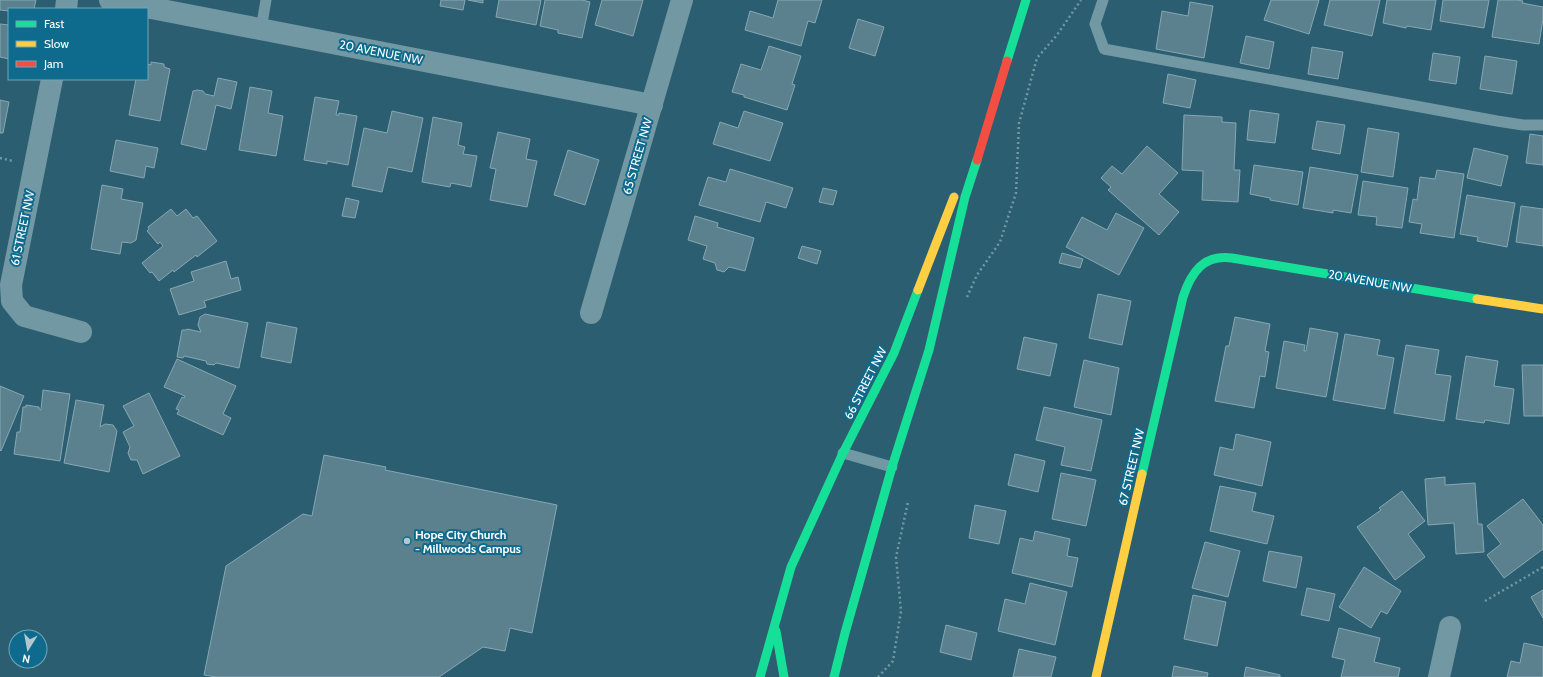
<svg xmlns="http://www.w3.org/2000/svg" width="1543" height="677" viewBox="0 0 1543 677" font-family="Cabin,sans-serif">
<rect width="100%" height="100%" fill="#2b5e70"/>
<g fill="#5c818e" stroke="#86a7b3">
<polygon points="0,0 36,0 34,9 9,9 9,11 0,10"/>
<polygon points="441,0 465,0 463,10 440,6"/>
<polygon points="468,0 483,0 483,3"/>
<polygon points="499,0 541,0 536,25 496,17"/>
<polygon points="545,0 582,0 590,2 582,38 558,33 558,30 540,26"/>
<polygon points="602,0 643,0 633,36 595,25"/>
<polygon points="778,0 822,0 815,23 808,21 801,46 745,30 750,11 773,18"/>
<polygon points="1271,0 1319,0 1309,34 1264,20"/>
<polygon points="1330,0 1380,0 1372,36 1324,25"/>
<polygon points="1387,0 1436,0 1431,30 1407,26 1406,28 1383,23"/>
<polygon points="1443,0 1489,0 1484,28 1440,21"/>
<polygon points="1498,0 1517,0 1523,1 1522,3 1543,7 1543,19 1539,44 1492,37"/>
<polygon points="1190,2 1213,6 1204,58 1156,49 1162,11 1188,16"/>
<polygon points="858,19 884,27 875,56 849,48"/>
<polygon points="0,24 9,25 9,59 0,57"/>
<polygon points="1246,36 1274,42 1269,69 1240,63"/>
<polygon points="769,46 801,56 792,84 795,85 787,110 744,97 744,95 732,92 741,64 761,70"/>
<polygon points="1312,47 1343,52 1338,79 1308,74"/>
<polygon points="1433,53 1460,57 1456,84 1429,80"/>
<polygon points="1485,56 1517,61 1512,94 1480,89"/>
<polygon points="151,62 164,64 164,67 170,69 160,121 129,115 136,79 147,79 147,64 151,65"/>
<polygon points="1168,74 1196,80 1190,108 1163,103"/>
<polygon points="218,78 237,82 231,109 216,105 206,150 181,144 193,91 197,90 203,91 205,94 214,96"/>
<polygon points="250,87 272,91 268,113 283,116 276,156 239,150"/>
<polygon points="315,97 339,101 336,115 339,115 339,113 357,116 348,165 327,161 327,164 304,160"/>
<polygon points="0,100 9,102 3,133 0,133"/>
<polygon points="1250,110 1279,114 1275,143 1247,140"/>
<polygon points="392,111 423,118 412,172 388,167 382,192 352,186 364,128 387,133"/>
<polygon points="744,111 783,123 770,161 713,144 720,122 738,128"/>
<polygon points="1184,115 1222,117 1222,122 1236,123 1234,170 1240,170 1238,202 1202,200 1203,171 1182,170"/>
<polygon points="433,117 462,123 458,145 465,147 463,154 477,156 471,187 451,183 450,187 422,182"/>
<polygon points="1317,121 1345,125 1340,154 1312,149"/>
<polygon points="1368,128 1399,133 1393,177 1361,172"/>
<polygon points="498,132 530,139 526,159 537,161 527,207 490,200 496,169 490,168"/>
<polygon points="1530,134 1543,136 1543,165 1526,163"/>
<polygon points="116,140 158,148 154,168 146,166 144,178 110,171"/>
<polygon points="1147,146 1178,173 1159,194 1179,212 1159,235 1108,190 1111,187 1101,178 1112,166 1122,174"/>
<polygon points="1474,148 1508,156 1501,186 1467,178"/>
<polygon points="568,150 599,160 585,205 554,195"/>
<polygon points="1254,165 1303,172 1298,205 1270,200 1270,198 1250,194"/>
<polygon points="1310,167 1358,175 1351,213 1333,210 1333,213 1303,208"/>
<polygon points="730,169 793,188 786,208 766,202 760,222 699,205 708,177 726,182"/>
<polygon points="1437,170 1464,174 1454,238 1420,233 1422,224 1409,222 1413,199 1417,200 1420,177 1435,179"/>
<polygon points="1363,181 1408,188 1402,228 1376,225 1377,217 1358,215"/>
<polygon points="102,185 123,189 121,199 143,203 136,240 131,243 122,242 120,254 91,249"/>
<polygon points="823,188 837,191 833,205 819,202"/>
<polygon points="1467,195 1515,203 1507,247 1477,241 1478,237 1460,234"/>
<polygon points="346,198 359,201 355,218 342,216"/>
<polygon points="1521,206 1543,209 1543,246 1516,242"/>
<polygon points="171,209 177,216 186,209 193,218 197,216 217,241 197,257 196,255 174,272 173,270 159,281 152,272 150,273 142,263 163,246 160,242 158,244 147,231 149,229 148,227"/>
<polygon points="1116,213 1144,228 1119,275 1066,247 1082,217 1107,230"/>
<polygon points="695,216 718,223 717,227 754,238 745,271 729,267 724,272 717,270 715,263 703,259 707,246 688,240"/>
<polygon points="802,246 821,251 817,264 798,258"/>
<polygon points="1062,253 1083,259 1080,268 1059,263"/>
<polygon points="226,261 231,279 238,277 241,290 204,301 206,307 179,315 170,289 194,281 191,272"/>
<polygon points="1098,294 1131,301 1122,345 1089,338"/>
<polygon points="205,314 248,323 239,368 216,363 214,365 207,364 206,361 184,356 183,358 177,357 182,330 186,330 187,329 201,332 198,325 200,317"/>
<polygon points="1235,317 1270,324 1265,351 1269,352 1265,377 1260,376 1254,408 1215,401 1226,346 1229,346"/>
<polygon points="267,322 297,328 291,363 261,357"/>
<polygon points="1310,328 1338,333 1326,397 1276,388 1284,341 1305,345 1304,351 1306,351"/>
<polygon points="1345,334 1380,340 1377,355 1394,358 1385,409 1333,400"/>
<polygon points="1024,337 1057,344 1050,376 1017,369"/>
<polygon points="1406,345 1439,350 1435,374 1451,376 1444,421 1394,413"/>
<polygon points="1466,356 1498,361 1494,386 1514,389 1509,424 1485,420 1484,423 1456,419"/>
<polygon points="177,359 236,386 223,414 231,418 223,435 177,414 179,410 176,409 182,397 184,398 185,396 164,387"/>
<polygon points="1084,360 1119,368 1111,415 1074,407"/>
<polygon points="1522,365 1543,365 1543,416 1524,416"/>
<polygon points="0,386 24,396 1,451 0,450"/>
<polygon points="43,390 70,394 60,461 14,454 17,432 20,432 23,407 26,407 26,405 39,407 39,409 41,410"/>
<polygon points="149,393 180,456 143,474 137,460 131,460 128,453 130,447 123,432 134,426 123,406"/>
<polygon points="76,400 104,405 100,427 105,424 113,425 117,431 109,472 64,463"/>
<polygon points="1044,407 1102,420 1091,471 1061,465 1065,447 1036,440"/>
<polygon points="1236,434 1271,442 1262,486 1214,475 1220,447 1233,450"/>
<polygon points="1015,454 1045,461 1038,492 1008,485"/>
<polygon points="324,455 386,467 385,470 557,505 532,633 510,628 505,651 483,647 439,677 216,677 204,675 226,566 303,514 312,516"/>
<polygon points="1061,473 1096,480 1086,526 1052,519"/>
<polygon points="1445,477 1445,485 1475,483 1478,524 1482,524 1484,552 1456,554 1454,523 1428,525 1425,479"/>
<polygon points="1220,486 1256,493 1252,511 1274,516 1267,544 1210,531"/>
<polygon points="1402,491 1425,521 1408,534 1425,557 1395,580 1357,527 1381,510 1379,508"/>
<polygon points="1523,499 1543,525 1543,549 1504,578 1487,555 1501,544 1487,526"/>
<polygon points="975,505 1006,511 999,544 969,538"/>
<polygon points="1035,531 1070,539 1067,556 1078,558 1072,587 1012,573 1020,538 1033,541"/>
<polygon points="1205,542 1240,551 1228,597 1192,588"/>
<polygon points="1269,551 1302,557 1296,588 1263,581"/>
<polygon points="1364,567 1401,591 1387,614 1381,611 1371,628 1339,607"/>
<polygon points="1030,583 1067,592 1055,645 998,631 1005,599 1025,604"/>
<polygon points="1307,588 1335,594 1329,621 1301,615"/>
<polygon points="1543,590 1543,618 1531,597"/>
<polygon points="1193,595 1226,602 1217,646 1184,639"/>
<polygon points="946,625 977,633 971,660 940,652"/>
<polygon points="1339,628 1380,638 1374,662 1400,668 1398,677 1341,677 1345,660 1332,657"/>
<polygon points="1524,643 1543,647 1543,677 1507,677 1511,661 1520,663"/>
<polygon points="1019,649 1056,657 1051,677 1013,677"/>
<polygon points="1174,666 1208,673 1207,677 1172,677"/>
<polygon points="1246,667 1280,675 1280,677 1244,677"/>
</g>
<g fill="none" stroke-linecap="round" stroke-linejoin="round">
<g stroke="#7298a4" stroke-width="2.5" stroke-dasharray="2 3" stroke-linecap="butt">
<polyline points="0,158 13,161"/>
<polyline points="967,297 977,275 1000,242 1016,193 1019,123 1037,58 1057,35 1081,0"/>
<polyline points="1485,601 1543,567"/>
<polyline points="878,677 893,661 901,611 896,557 908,502"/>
</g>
<g stroke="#7298a4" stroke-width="11">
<polyline points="1103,0 1095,24 1104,49 1497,121 1523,125 1543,125"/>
<polyline points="261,29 266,0"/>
<polyline points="843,453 892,467"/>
</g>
<g stroke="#7298a4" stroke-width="22">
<polyline points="110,0 652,105"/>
<polyline points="66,9 67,0"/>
<polyline points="52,79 11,285 12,301 24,316 81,332"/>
<polyline points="591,313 682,0"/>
<polyline points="1439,677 1450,627"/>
</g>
<g stroke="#16e098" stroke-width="9">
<polyline points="1007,61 1026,0"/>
<path d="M1142,474L1183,297C1191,273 1203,254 1232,258L1477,299"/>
<polyline points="776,631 784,677"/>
<polyline points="760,677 791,567 843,453 894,353 918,290"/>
<polyline points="834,677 845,633 892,467 929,350 965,197 977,160"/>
</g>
<g stroke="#ffcf43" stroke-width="9">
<polyline points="918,290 954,197"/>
<polyline points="1477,299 1543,309"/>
<polyline points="1096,677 1142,474"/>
</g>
<polyline stroke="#f24e42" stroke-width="9" points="977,160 1007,61"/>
</g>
<circle fill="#b5c7cd" stroke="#0e6b8d" stroke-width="1.5" cx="407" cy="541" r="4"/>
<g text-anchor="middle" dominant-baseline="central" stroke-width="4" stroke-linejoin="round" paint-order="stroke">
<g font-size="12" fill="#fff" stroke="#0e6b8d">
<text transform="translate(381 52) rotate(11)">20 AVENUE NW</text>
<text transform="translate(637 156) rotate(-74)">65 STREET NW</text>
<text transform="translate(22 228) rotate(-78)">61 STREET NW</text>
<text transform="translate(1370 281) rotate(10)">20 AVENUE NW</text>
<text transform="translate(865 383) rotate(-63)">66 STREET NW</text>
<text transform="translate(1131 467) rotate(-77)">67 STREET NW</text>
</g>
<g font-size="12" font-weight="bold" fill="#fff" stroke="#0e6b8d" text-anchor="start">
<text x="415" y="534">Hope City Church<tspan x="415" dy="14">- Millwoods Campus</tspan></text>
</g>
</g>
<rect x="8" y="8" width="140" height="72" fill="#0e6b8d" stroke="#6ea6bb"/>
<rect x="16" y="21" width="20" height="6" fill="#16e098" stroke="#6ea6bb"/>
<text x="44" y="28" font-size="12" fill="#ffffff">Fast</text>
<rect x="16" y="41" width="20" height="6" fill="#ffcf43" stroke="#6ea6bb"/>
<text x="44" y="48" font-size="12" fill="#ffffff">Slow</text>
<rect x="16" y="61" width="20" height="6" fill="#f24e42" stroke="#6ea6bb"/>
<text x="44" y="68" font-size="12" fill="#ffffff">Jam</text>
<g transform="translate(28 649) rotate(191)"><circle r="19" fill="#0e6b8d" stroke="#6ea6bb"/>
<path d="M0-3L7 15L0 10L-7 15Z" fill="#b5c7cd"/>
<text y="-6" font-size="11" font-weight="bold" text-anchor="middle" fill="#ffffff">N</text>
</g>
</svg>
